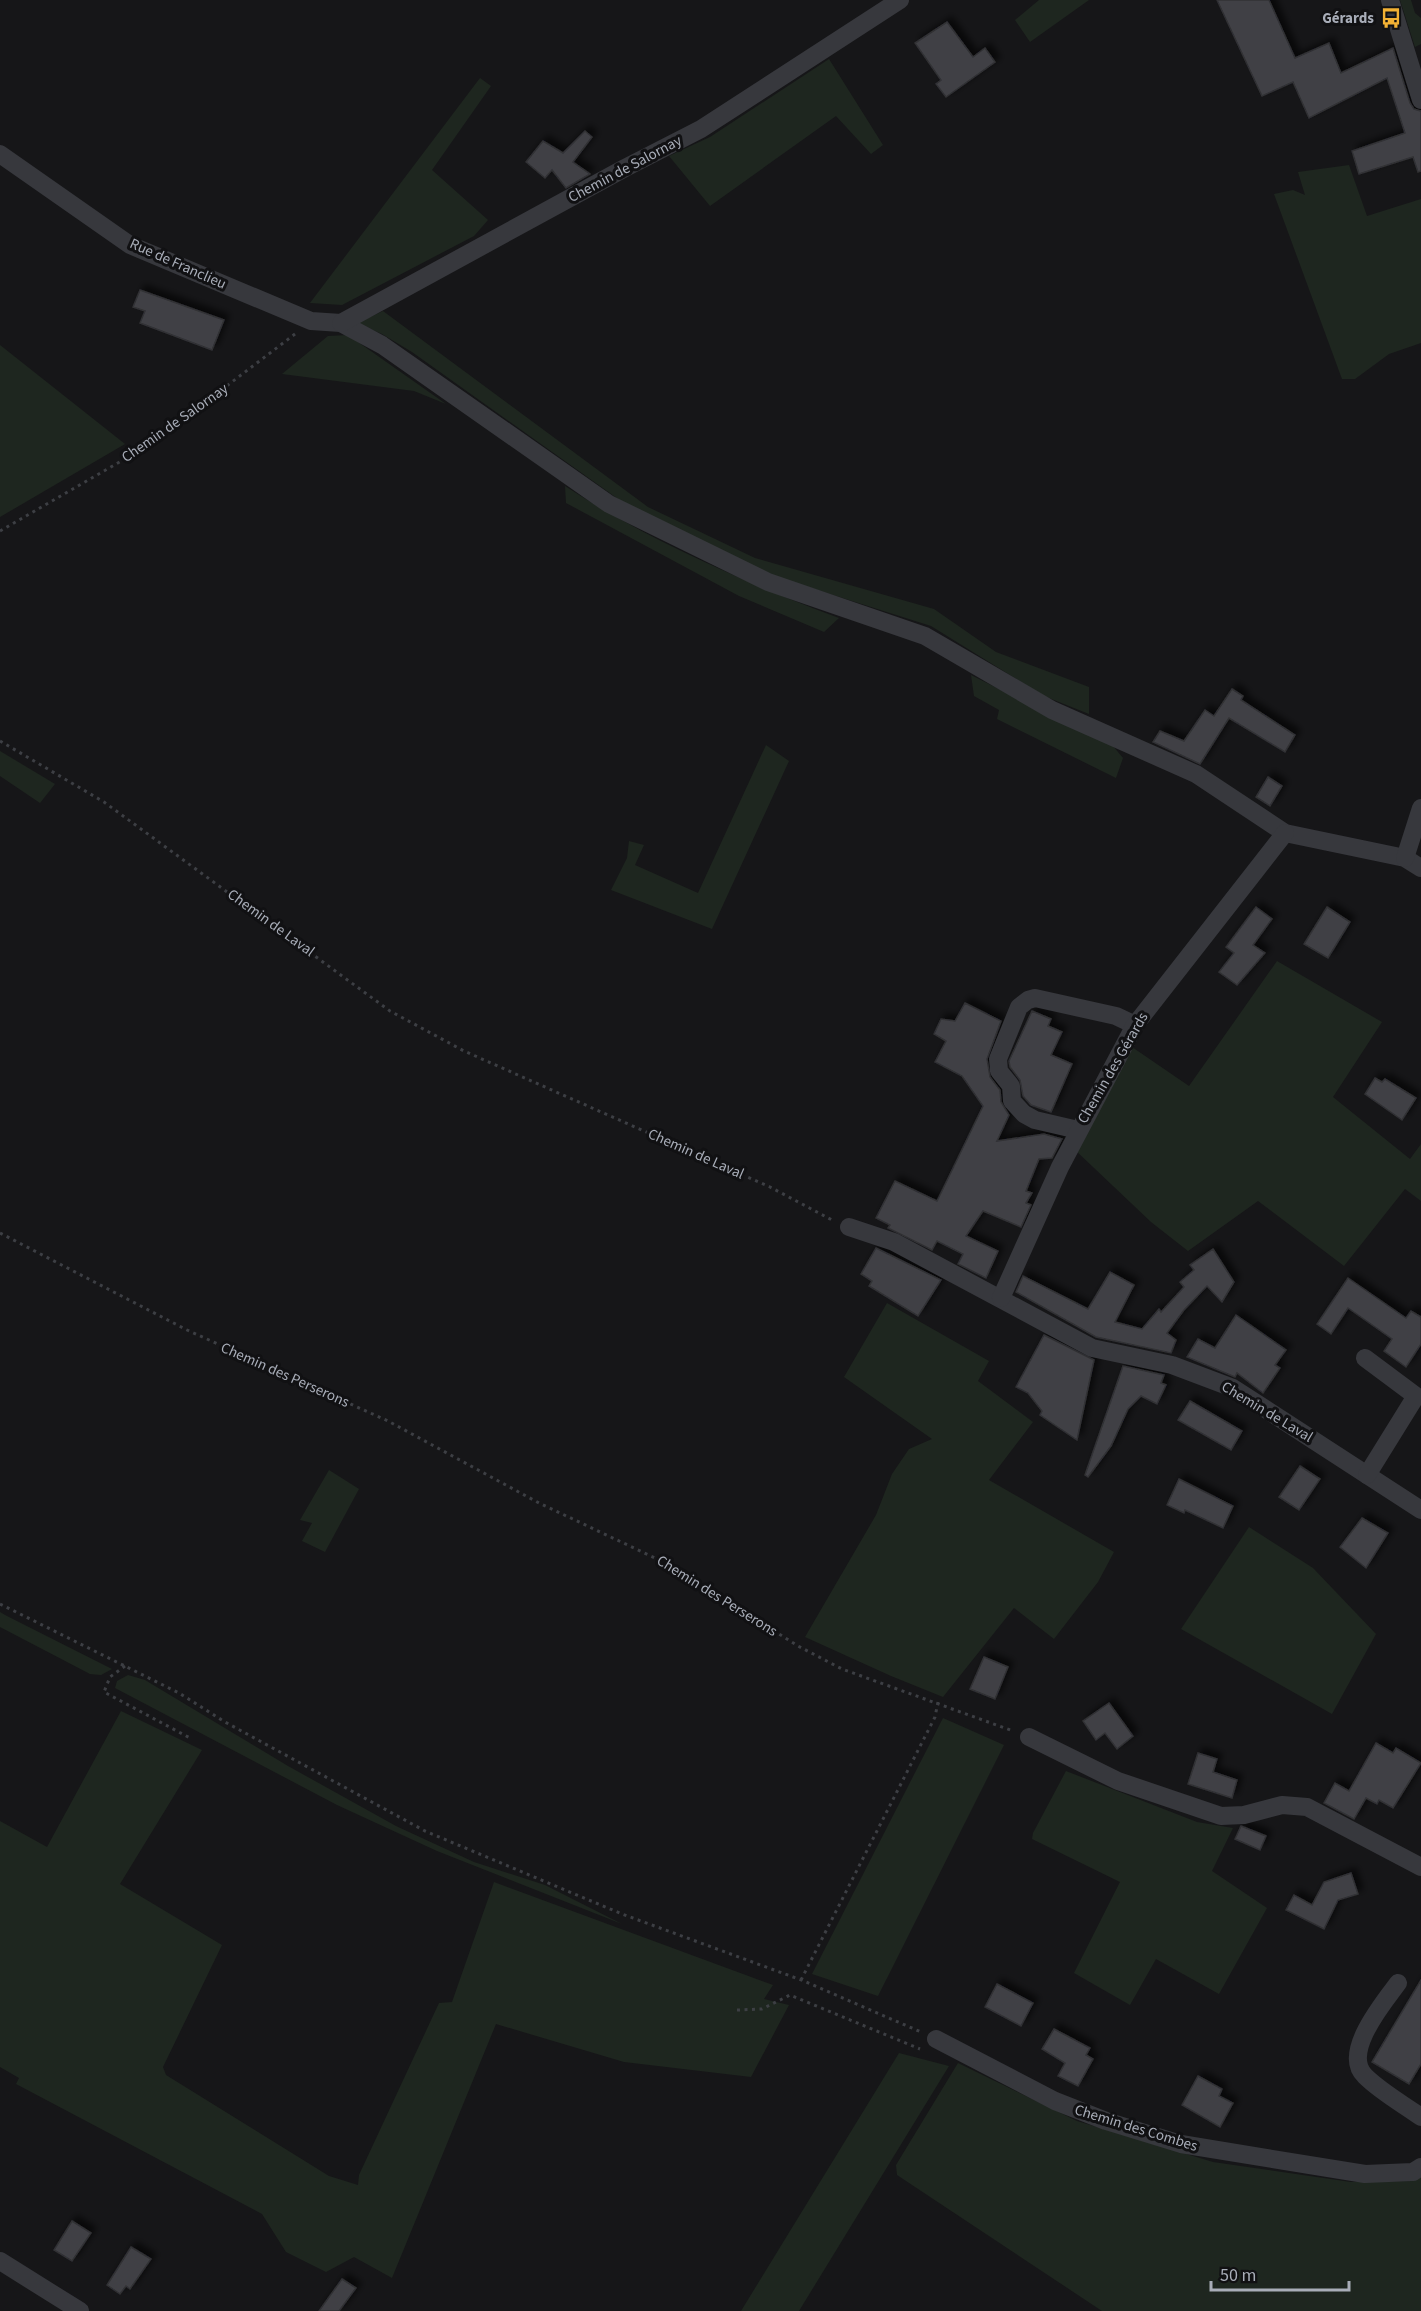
<svg xmlns="http://www.w3.org/2000/svg" width="1421" height="2311" viewBox="0 0 1421 2311" font-family="'Source Sans 3',sans-serif">
<defs>
<filter id="shadow"><feDropShadow dx="5" dy="-5" stdDeviation="3" flood-color="#0009"/></filter>
</defs>
<rect width="100%" height="100%" fill="#161618"/>
<g fill="#1e261f">
<polygon points="1039,0 1089,0 1030,42 1015,20"/>
<polygon points="1400,0 1411,0 1415,13 1421,18 1421,44 1415,47"/>
<polygon points="829,59 883,145 871,154 836,116 710,206 669,156 710,137"/>
<polygon points="480,78 491,86 432,170 488,220 474,236 342,305 310,303"/>
<polygon points="1349,165 1367,216 1421,199 1421,343 1389,354 1355,379 1342,379 1274,194 1293,190 1305,195 1298,172"/>
<polygon points="383,311 648,507 755,558 934,609 996,652 1089,687 1089,714 1044,696 931,626 770,575 642,516 412,352 382,334 357,323"/>
<polygon points="348,335 446,404 414,391 282,374 328,336"/>
<polygon points="0,345 125,444 0,517"/>
<path d="M565,486C650,541 744,582 839,618L824,632L739,596L566,503Z"/>
<polygon points="971,675 1113,746 1123,758 1116,778 997,719 999,710 974,696"/>
<polygon points="766,745 789,761 712,929 611,890 627,858 629,841 644,845 635,865 698,893"/>
<polygon points="0,751 55,784 40,803 0,776"/>
<polygon points="1277,961 1382,1022 1333,1097 1410,1159 1421,1144 1421,1201 1405,1189 1344,1266 1258,1201 1188,1251 1151,1222 1074,1149 1132,1047 1189,1086"/>
<polygon points="887,1303 989,1361 978,1381 1033,1422 989,1480 1114,1552 1098,1582 1054,1639 1014,1608 943,1697 891,1676 805,1637 876,1515 892,1474 909,1449 932,1439 844,1377"/>
<polygon points="329,1470 359,1489 325,1552 302,1541 312,1523 300,1520"/>
<polygon points="1249,1527 1313,1568 1376,1634 1332,1714 1181,1629"/>
<polygon points="0,1612 5,1615 112,1669 101,1675 90,1674 0,1627"/>
<polygon points="128,1675 145,1680 288,1766 396,1826 474,1862 545,1885 622,1924 437,1851 337,1805 115,1688 117,1681"/>
<polygon points="121,1711 202,1750 120,1884 222,1945 163,2067 166,2075 329,2176 358,2185 359,2175 439,2003 452,2002 494,1882 773,1985 764,1999 789,2005 751,2077 624,2062 496,2024 392,2278 354,2257 326,2272 286,2252 262,2214 16,2084 19,2078 0,2067 0,1821 47,1847"/>
<polygon points="943,1718 1004,1745 878,1996 812,1974"/>
<polygon points="1066,1771 1197,1822 1233,1828 1212,1871 1267,1908 1219,1994 1156,1959 1130,2005 1074,1973 1120,1882 1032,1839 1033,1833"/>
<polygon points="899,2053 949,2066 799,2311 741,2311"/>
<polygon points="958,2063 1077,2121 1213,2162 1351,2182 1413,2181 1421,2174 1421,2311 1102,2311 897,2175 896,2165"/>
</g>
<g fill="#404145" stroke="#303034" stroke-width="1.5" filter="url(#shadow)">
<polygon points="1217,0 1269,0 1295,58 1329,43 1341,73 1393,48 1410,103 1414,109 1421,111 1421,171 1418,172 1413,157 1359,174 1352,151 1405,133 1387,78 1309,118 1293,82 1262,96"/>
<polygon points="947,22 973,57 985,48 995,62 946,97 936,84 941,80 915,43"/>
<polygon points="585,131 592,137 573,162 590,174 566,188 552,170 545,178 526,162 543,141 563,153"/>
<polygon points="140,290 224,320 212,350 140,323 145,311 133,307"/>
<polygon points="1232,689 1243,696 1241,700 1295,735 1285,752 1229,718 1200,764 1153,742 1160,731 1184,741 1205,710 1214,716"/>
<polygon points="1268,777 1282,786 1270,806 1256,797"/>
<polygon points="1256,907 1272,919 1253,945 1265,953 1237,985 1219,972 1234,953 1226,947"/>
<polygon points="1327,907 1350,922 1328,958 1304,944"/>
<polygon points="965,1003 1001,1021 987,1059 990,1077 1000,1090 1001,1102 1009,1115 997,1141 1044,1134 1062,1139 1052,1158 1039,1159 1026,1191 1032,1193 1026,1203 1031,1205 1021,1227 983,1211 966,1236 998,1251 986,1278 958,1264 963,1254 937,1241 932,1250 888,1228 890,1225 876,1218 895,1181 937,1201 983,1106 962,1076 935,1062 946,1041 934,1034 941,1019 955,1021"/>
<polygon points="1032,1011 1051,1019 1048,1026 1062,1032 1051,1055 1072,1064 1051,1112 1031,1105 1023,1096 1020,1080 1010,1067 1009,1061"/>
<polygon points="1375,1078 1382,1082 1385,1079 1416,1098 1402,1120 1365,1094"/>
<polygon points="876,1248 941,1280 918,1316 869,1286 872,1281 861,1274"/>
<polygon points="1213,1249 1234,1282 1222,1302 1207,1286 1184,1310 1167,1333 1176,1340 1171,1353 1096,1337 1016,1292 1023,1276 1088,1309 1110,1272 1134,1285 1115,1322 1142,1329 1159,1309 1161,1312 1184,1287 1180,1282 1194,1270 1190,1265"/>
<polygon points="1348,1278 1406,1318 1411,1311 1421,1317 1421,1344 1406,1367 1384,1351 1392,1339 1348,1308 1331,1334 1317,1324"/>
<polygon points="1236,1315 1286,1350 1275,1365 1280,1368 1263,1393 1237,1373 1235,1377 1187,1357 1198,1339 1215,1348"/>
<polygon points="1044,1335 1094,1360 1077,1440 1040,1415 1042,1411 1028,1393 1016,1387"/>
<polygon points="1123,1366 1164,1375 1161,1383 1166,1385 1157,1404 1141,1396 1128,1409 1111,1446 1088,1477 1085,1475"/>
<polygon points="1190,1401 1242,1431 1231,1450 1178,1420"/>
<polygon points="1300,1466 1320,1479 1299,1510 1279,1497"/>
<polygon points="1179,1479 1233,1506 1223,1528 1185,1510 1184,1513 1167,1505"/>
<polygon points="1362,1518 1388,1533 1366,1568 1340,1547"/>
<polygon points="984,1657 1008,1667 995,1699 970,1689"/>
<polygon points="1109,1703 1133,1736 1117,1749 1105,1733 1096,1740 1083,1721"/>
<polygon points="1376,1743 1393,1753 1396,1748 1421,1763 1393,1808 1379,1800 1377,1804 1366,1798 1354,1819 1324,1803 1335,1783 1349,1791"/>
<polygon points="1198,1753 1217,1759 1213,1772 1237,1780 1232,1798 1188,1784"/>
<polygon points="1241,1826 1266,1836 1260,1850 1235,1839"/>
<polygon points="1351,1873 1358,1894 1338,1900 1324,1929 1286,1910 1294,1895 1312,1905 1324,1882"/>
<polygon points="1421,1980 1421,2064 1409,2084 1372,2062"/>
<polygon points="997,1984 1033,2003 1021,2026 985,2007"/>
<polygon points="1054,2029 1090,2048 1086,2055 1093,2059 1078,2086 1058,2076 1065,2063 1042,2049"/>
<polygon points="1198,2076 1222,2089 1219,2096 1233,2103 1220,2127 1182,2105"/>
<polygon points="72,2221 91,2233 72,2261 54,2250"/>
<polygon points="131,2247 151,2259 130,2289 126,2286 120,2294 107,2285"/>
<polygon points="342,2279 356,2288 339,2311 319,2311"/>
</g>
<g fill="none" stroke-linecap="round" stroke-linejoin="round">
<g stroke="#3d3f44" stroke-width="3" stroke-dasharray="3 4.5" stroke-linecap="butt">
<polyline points="0,531 149,445 295,334"/>
<polyline points="0,741 104,802 390,1011 464,1051 770,1187 832,1220"/>
<polyline points="0,1233 187,1330 388,1421 539,1503 674,1567 798,1646 842,1669 1013,1731"/>
<polyline points="0,1604 179,1693 225,1722 425,1831 622,1914 804,1981 921,2032"/>
<polyline points="125,1666 110,1677 104,1692 190,1738"/>
<polyline points="801,1980 935,1717 938,1702"/>
<polyline points="737,2010 762,2009 790,1995 920,2049"/>
</g>
<g stroke="#37383d" stroke-width="18">
<polyline points="1390,0 1421,100"/>
<polyline points="0,154 130,245 311,321 341,323 382,345 609,504 768,582 925,636 1052,710 1196,774 1285,833 1405,858 1421,868"/>
<polyline points="341,323 625,168 701,129 900,0"/>
<polyline points="1405,858 1421,808"/>
<polyline points="1078,1130 1035,1120 1024,1114 1012,1101 1011,1086 999,1071 998,1059 1019,1007 1028,1000 1035,998 1116,1016 1135,1025"/>
<polyline points="849,1227 894,1242 1092,1348 1172,1365 1233,1388 1421,1510"/>
<polyline points="1001,1298 1060,1167 1135,1025 1285,833"/>
<polyline points="1365,1358 1416,1396 1367,1475"/>
<polyline points="1029,1737 1118,1781 1221,1816 1244,1815 1282,1805 1307,1807 1421,1867"/>
<path d="M1398,1983C1384,2002 1341,2053 1365,2076C1381,2092 1403,2104 1421,2117"/>
<polyline points="936,2039 1055,2101 1106,2121 1181,2144 1365,2174 1413,2172 1421,2167"/>
<polyline points="0,2261 80,2311"/>
</g>
</g>
<defs>
<g id="bus-bare" transform="scale(1.62)"><path d="M-5-6H5V4H4V6H2V4H-2V6H-4V4H-5ZM-3.5-4V0h7V-4ZM-3.5 1.2v1.5H-2V1.2ZM2 1.2v1.5H3.5V1.2Z" fill="#f2b134" stroke="#111113" stroke-width="2.5" paint-order="stroke"/></g>
</defs>
<g fill-rule="evenodd">
<use href="#bus-bare" x="1391" y="18"/>
</g>
<g text-anchor="middle" dominant-baseline="central" stroke-width="6" stroke-linejoin="round" paint-order="stroke">
<g font-size="15" font-weight="bold" fill="#a8adb8" stroke="#111113" text-anchor="end">
<text x="1374" y="18">Gérards</text>
</g>
<g font-size="15" fill="#a8adb8" stroke="#111113">
<text transform="translate(625 169) rotate(-28)">Chemin de Salornay</text>
<text transform="translate(178 264) rotate(24)">Rue de Franclieu</text>
<text transform="translate(175 423) rotate(-35)">Chemin de Salornay</text>
<text transform="translate(271 923) rotate(36)">Chemin de Laval</text>
<text transform="translate(1113 1068) rotate(-60)">Chemin des Gérards</text>
<text transform="translate(696 1154) rotate(24)">Chemin de Laval</text>
<text transform="translate(285 1375) rotate(24)">Chemin des Perserons</text>
<text transform="translate(1267 1412) rotate(31)">Chemin de Laval</text>
<text transform="translate(717 1596) rotate(32)">Chemin des Perserons</text>
<text transform="translate(1136 2128) rotate(17)">Chemin des Combes</text>
</g>
</g>
<path d="M1211 2281v9h138v-9" fill="none" stroke="#a8adb8" stroke-width="3"/>
<text x="1220" y="2281" font-size="18" fill="#a8adb8" stroke="#111113" stroke-width="4.5" paint-order="stroke">50 m</text>
</svg>
